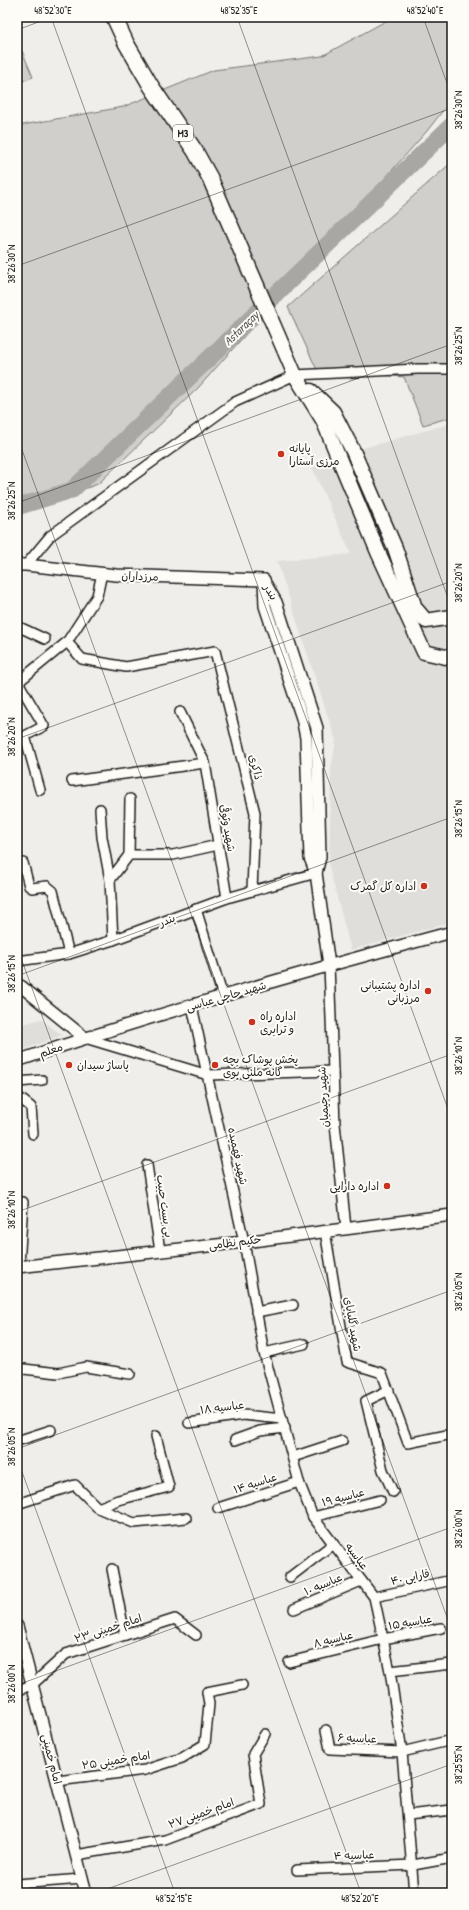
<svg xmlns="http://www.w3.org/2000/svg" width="469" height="1910" viewBox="0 0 469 1910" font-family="'Patrick Hand','Playpen Sans Arabic',sans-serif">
<rect width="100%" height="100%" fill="#f0eeea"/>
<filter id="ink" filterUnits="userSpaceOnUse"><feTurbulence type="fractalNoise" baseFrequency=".025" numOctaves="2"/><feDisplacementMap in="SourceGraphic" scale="8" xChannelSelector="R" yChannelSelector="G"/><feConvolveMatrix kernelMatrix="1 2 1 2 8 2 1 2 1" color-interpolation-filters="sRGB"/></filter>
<g filter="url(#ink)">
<g fill="#e0deda">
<polygon points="452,423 452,922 351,950 329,867 331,769 336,741 277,561 351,554 310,463"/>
<polygon points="41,1019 62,1035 17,1052 17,1026"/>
</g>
<g fill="#d0cfcc" stroke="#767674">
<polygon points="393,17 452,17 452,99 427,131 198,388 98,484 17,513 17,126 123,107 214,70 322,56"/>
<polygon points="22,51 33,77 17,83 17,53"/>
<polygon points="452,162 452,417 423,425 404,377 317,370 288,307"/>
</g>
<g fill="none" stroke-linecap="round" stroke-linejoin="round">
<polyline stroke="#a8a7a3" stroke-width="17" points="17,507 72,490 452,125"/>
<g stroke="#1c1c1c" stroke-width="12">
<g id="minor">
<polyline points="26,565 50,536 235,402 295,375 418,369 452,369"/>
<polyline points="17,626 45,639"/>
<polyline points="67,642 82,659 126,667 215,651 255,813 252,891"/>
<polyline points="18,682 44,726 25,736 40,790"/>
<polyline points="17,683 67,642 97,596 102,573"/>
<polyline points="180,712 205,763 227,898"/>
<polyline points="72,781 205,763"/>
<polyline points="100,809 102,837 110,880"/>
<polyline points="129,855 173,855 218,845"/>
<polyline points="23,863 29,886 32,888 47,886 53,891 69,954"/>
<polyline points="196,909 223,997"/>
<polyline points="113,940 110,880 129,855 130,799"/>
<polyline points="17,961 69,954 113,940 227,898 316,873"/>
<polyline points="329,965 335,1124 346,1228"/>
<polyline points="192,1006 244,1242 264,1353 299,1482 313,1517 374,1597 390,1671 402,1752 414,1893"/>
<polyline points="85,1038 208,1075 333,1071"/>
<polyline points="17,1082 42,1080"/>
<polyline points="17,1096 31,1107 33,1134"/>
<polyline points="147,1165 160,1251"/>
<polyline points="325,1231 347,1362 382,1373 408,1443 452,1434"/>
<polyline points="19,1266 23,1202"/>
<polyline points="256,1312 293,1305"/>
<polyline points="264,1353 304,1344"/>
<polyline points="17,1371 24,1369 58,1373 86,1367 130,1374"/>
<polyline points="389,1390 366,1401 383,1470 393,1492"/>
<polyline points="189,1423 243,1415 282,1419"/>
<polyline points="235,1440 260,1431 285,1428"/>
<polyline points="17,1441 51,1430"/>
<polyline points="293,1457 342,1441"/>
<polyline points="17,1504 75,1485 98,1508 134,1523 186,1518"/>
<polyline points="98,1508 118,1500 169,1487 156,1436"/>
<polyline points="218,1508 299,1482"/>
<polyline points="313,1517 380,1500"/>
<polyline points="112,1569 125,1635"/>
<polyline points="290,1577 333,1544"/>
<polyline points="374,1597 452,1580"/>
<polyline points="294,1609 361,1581"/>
<polyline points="289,1662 383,1639 441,1628"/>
<polyline points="390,1671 452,1664"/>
<polyline points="17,1691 33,1684 66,1654 175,1619 196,1635"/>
<polyline points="326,1730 330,1749 402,1752 452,1740"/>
<polyline points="57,1781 145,1770 182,1758 205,1744 209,1704 207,1692 242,1685"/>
<polyline points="408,1815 452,1810"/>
<polyline points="76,1855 165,1840 261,1804 253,1754 265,1734"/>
<polyline points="297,1870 413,1865 452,1858"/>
<polyline points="17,1884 82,1879"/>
</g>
</g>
<g stroke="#1c1c1c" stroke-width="14">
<g id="tertiary">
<polyline points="17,565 26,565 116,575 264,580"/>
<polyline points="264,580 265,606 302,718 306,738 310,858 316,873 329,965"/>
<polyline points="265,583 276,602 317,728 320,857 316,873"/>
<polyline points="17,984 22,987 85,1038"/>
<path d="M17,1061C160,1012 306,971 452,932"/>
<polyline points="17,1267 244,1242 452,1215"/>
<polyline points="17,1626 86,1893"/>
</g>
</g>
<g stroke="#1c1c1c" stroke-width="17">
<g id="primary">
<polyline points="270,317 295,375 323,420 378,552 424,652 446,657 452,655"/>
<polyline points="311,391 333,412 353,451 395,548 415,608 426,621 452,617"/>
</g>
</g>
<g stroke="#1c1c1c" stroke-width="18">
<polyline id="trunk" points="114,17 126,43 151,86 195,151 210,178 270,317"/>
</g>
<use href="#minor" stroke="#fdfcf7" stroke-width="9"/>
<use href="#tertiary" stroke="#fdfcf7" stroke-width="11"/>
<use href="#primary" stroke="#fdfcf7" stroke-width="14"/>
<use href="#trunk" stroke="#fdfcf7" stroke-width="15"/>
</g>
</g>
<path fill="none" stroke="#1c1c1c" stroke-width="1" stroke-opacity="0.45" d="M51,17L452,1120M237,17L452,609M423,17L452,97M17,30L52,17M17,266L452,108M17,436L452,1631M17,503L452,344M17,739L452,581M17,947L361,1893M17,976L452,817M17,1212L452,1054M17,1449L452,1290M17,1458L175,1893M17,1685L452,1527M96,1893L452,1764"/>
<g fill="#c8321e" stroke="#fdfcf7" stroke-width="1.5">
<circle cx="281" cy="454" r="4"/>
<circle cx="424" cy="886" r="4"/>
<circle cx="428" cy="991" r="4"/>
<circle cx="252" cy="1022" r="4"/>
<circle cx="69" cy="1065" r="4"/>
<circle cx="215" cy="1065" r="4"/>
<circle cx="387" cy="1186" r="4"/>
</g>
<g text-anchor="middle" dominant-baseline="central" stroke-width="4" stroke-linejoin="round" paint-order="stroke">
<rect fill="#fdfcf7" stroke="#605f5e" stroke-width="1" x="173" y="125" width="20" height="16" rx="3"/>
<g font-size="10" font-weight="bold" fill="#1c1c1c">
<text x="183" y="133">M3</text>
</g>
<g font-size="11" fill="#1c1c1c" stroke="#fdfcf7" text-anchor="start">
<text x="289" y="448">پایانه<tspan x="289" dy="13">مرزی آستارا</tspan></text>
<text x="416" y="886" text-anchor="end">اداره کل گمرک</text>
<text x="420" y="985" text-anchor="end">اداره پشتیبانی<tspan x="420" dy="13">مرزبانی</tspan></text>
<text x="260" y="1016">اداره راه<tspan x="260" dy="13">و ترابری</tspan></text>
<text x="223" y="1059">پخش پوشاک بچه<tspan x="223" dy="13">گانه ملنی بوی</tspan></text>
<text x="77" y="1065">پاساژ سیدان</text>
<text x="379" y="1186" text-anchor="end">اداره دارایی</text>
</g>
<g font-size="11" fill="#1c1c1c" stroke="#fdfcf7">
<text transform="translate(140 576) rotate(2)">مرزداران</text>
<text transform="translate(271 592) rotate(60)">بندر</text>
<text transform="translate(256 767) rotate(76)">ذاکری</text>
<text transform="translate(228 828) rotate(81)">شهید وثوقی</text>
<text transform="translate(167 920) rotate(-21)">بندر</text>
<text transform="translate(226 996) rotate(-16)">شهید حاجی عباسی</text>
<text transform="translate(51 1050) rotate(-19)">معلم</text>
<text transform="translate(323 1097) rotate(-93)">شهید رحیمیان</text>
<text transform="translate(238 1156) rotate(78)">شهید فهمیده</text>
<text transform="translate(165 1206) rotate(82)">بی بست حبیب</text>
<text transform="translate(235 1242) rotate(-7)">حکیم نظامی</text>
<text transform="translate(353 1324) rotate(80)">شهید گلبابای</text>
<text transform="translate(222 1407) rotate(-7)">عباسیه ۱۸</text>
<text transform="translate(255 1483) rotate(-18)">عباسیه ۱۴</text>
<text transform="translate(343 1497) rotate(-15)">عباسیه ۱۹</text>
<text transform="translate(357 1556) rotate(53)">عباسیه</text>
<text transform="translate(410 1577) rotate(-12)">فارابی ۴۰</text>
<text transform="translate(323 1584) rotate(-23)">عباسیه ۱۰</text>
<text transform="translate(410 1622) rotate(-10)">عباسیه ۱۵</text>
<text transform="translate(108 1628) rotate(-18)">امام خمینی ۲۳</text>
<text transform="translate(333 1639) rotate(-14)">عباسیه ۸</text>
<text transform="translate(357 1738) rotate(2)">عباسیه ۶</text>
<text transform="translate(52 1759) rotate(76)">امام خمینی</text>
<text transform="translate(116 1760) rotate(-9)">امام خمینی ۲۵</text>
<text transform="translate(201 1813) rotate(-20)">امام خمینی ۲۷</text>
<text transform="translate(354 1855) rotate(-2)">عباسیه ۴</text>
</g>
<g font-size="12" font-style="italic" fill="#5b5b59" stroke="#fdfcf7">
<text transform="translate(241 328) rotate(-44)">Astaraçay</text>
</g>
</g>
<rect width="469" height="1910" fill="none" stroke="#fdfcf7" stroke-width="44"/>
<rect x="22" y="22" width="425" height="1866" fill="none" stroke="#1c1c1c" stroke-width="1.5"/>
<g font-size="10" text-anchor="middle" fill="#1c1c1c">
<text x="53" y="14">48°52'30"E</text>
<text x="239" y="14">48°52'35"E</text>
<text x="425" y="14">48°52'40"E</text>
<text transform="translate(458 110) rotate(-90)" y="4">38°26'30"N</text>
<text transform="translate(11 264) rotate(-90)" y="4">38°26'30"N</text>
<text transform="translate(458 346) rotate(-90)" y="4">38°26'25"N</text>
<text transform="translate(11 501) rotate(-90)" y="4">38°26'25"N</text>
<text transform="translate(458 583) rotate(-90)" y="4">38°26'20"N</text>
<text transform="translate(11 737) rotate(-90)" y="4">38°26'20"N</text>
<text transform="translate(458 819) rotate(-90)" y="4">38°26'15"N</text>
<text transform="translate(11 974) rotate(-90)" y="4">38°26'15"N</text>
<text transform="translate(458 1056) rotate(-90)" y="4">38°26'10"N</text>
<text transform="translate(11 1210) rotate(-90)" y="4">38°26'10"N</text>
<text transform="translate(458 1292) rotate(-90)" y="4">38°26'05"N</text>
<text transform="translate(11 1447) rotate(-90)" y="4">38°26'05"N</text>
<text transform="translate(458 1529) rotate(-90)" y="4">38°26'00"N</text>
<text transform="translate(11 1684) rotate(-90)" y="4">38°26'00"N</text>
<text transform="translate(458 1765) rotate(-90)" y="4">38°25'55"N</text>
<text x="174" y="1902">48°52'15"E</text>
<text x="360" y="1902">48°52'20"E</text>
</g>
</svg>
